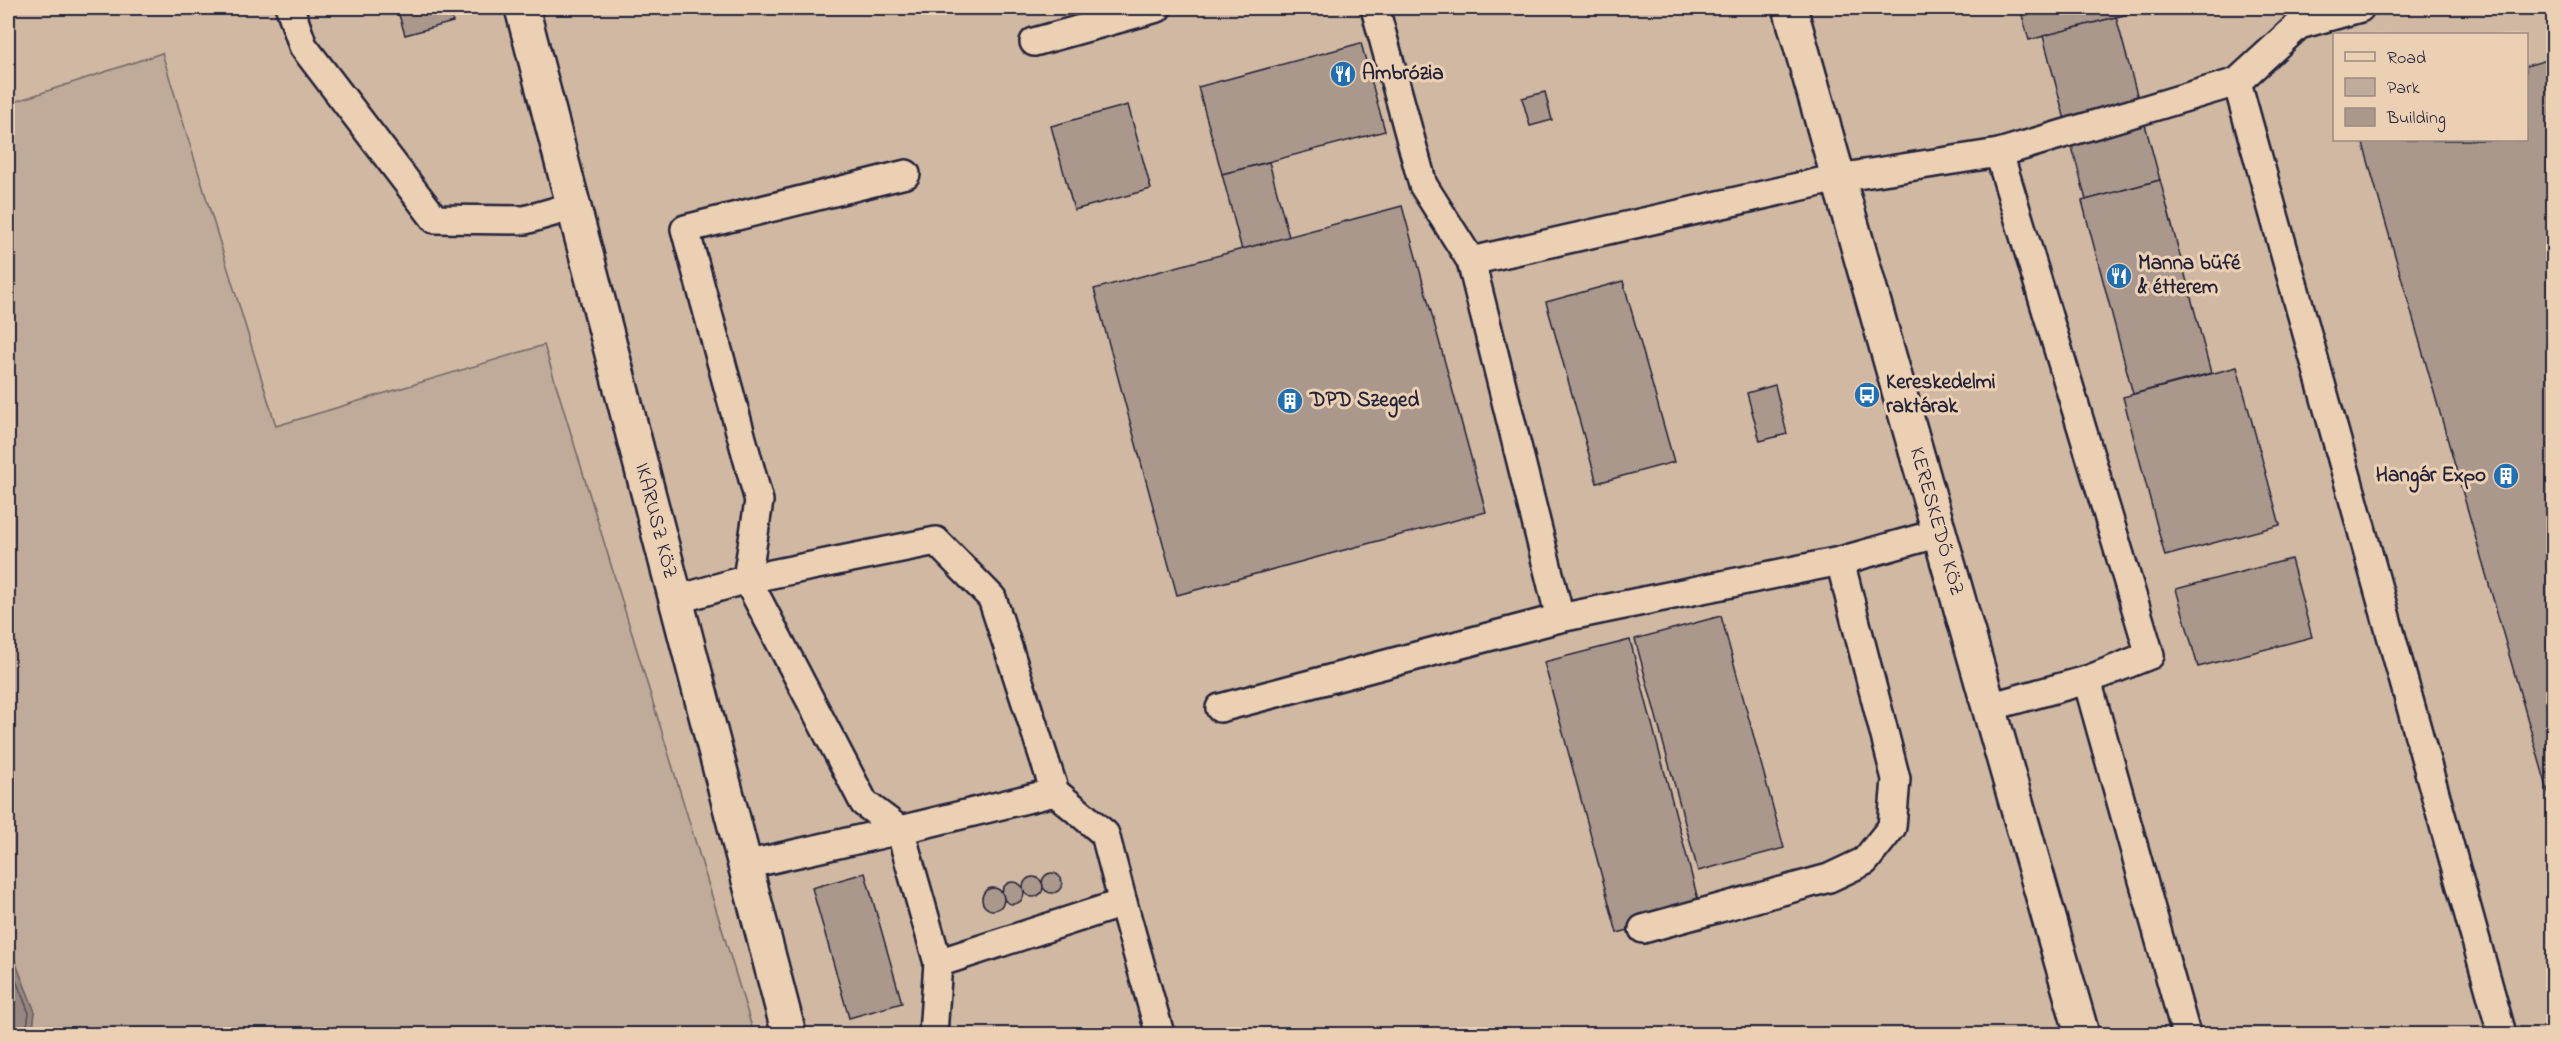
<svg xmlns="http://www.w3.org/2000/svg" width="2561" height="1042" viewBox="0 0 2561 1042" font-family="'Indie Flower',sans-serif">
<rect width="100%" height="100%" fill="#e0c6ac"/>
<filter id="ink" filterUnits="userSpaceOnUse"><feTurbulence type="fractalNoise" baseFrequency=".0167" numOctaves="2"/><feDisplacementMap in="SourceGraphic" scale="12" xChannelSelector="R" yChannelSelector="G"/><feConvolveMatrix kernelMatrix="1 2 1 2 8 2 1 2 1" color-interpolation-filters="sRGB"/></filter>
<g filter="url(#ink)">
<path fill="#d0b8a2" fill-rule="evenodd" d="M8,8H2553V1034H754L544,345L276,426L162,53L8,104ZM2334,34H2526V140H2334Z"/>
<polygon fill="#c0aa99" stroke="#71666a" stroke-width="1.5" points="162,53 276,426 544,345 754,1034 32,1034 35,1012 8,944 8,104"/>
<polygon fill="#978781" stroke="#685f65" stroke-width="1.5" points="8,944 35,1012 32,1034 8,1034"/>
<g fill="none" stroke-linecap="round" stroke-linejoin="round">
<polyline stroke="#514a57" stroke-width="1.5" points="8,960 29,1013 26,1034"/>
</g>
<g fill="#ab988c" stroke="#22223b" stroke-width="1.5">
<polygon points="397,8 448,8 453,22 405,35"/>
<polygon points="2020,8 2151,8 2029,40"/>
<polygon points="2116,17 2160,180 2086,200 2043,36"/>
<polygon points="1361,43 1385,131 1222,174 1198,87"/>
<polygon points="2554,58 2554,812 2362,140 2526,140 2526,66"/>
<polygon points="1545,92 1552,120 1530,126 1522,98"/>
<polygon points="1128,105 1151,189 1074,210 1051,126"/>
<polygon points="1269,162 1289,237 1242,250 1222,174"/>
<polygon points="2160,180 2211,373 2133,394 2082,201"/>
<polygon points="1402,206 1486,512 1177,595 1094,289"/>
<polygon points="1623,281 1674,462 1597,483 1546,302"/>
<polygon points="2237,367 2280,525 2165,556 2123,397"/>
<polygon points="1775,385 1787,434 1760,441 1747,393"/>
<polygon points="2291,559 2312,637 2198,667 2176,589"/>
<polygon points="1721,616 1784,848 1698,871 1635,639"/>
<polygon points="1630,640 1701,911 1617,933 1544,662"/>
<circle cx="1052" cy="883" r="10"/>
<polygon points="865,873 902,1003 849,1018 812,888"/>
<circle cx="1033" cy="887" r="10"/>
<circle cx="1013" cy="893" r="11"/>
<circle cx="993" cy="899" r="11"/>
</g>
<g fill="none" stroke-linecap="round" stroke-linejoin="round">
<g stroke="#22223b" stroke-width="32">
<g id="lane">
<polyline points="290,8 303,46 435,219 525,220 574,206"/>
<polyline points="1375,8 1423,185 1471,261 1838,178 1999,153 2150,655 2087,680 1989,707"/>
<polyline points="2360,8 2299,25 2237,82 2502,1034"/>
<polyline points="1034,42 1157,8"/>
<polyline points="1999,153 2237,82"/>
<polyline points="906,174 685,229 759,501 747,579 936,541 992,598 1055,792"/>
<polyline points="1471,261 1560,618"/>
<polyline points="676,600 747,579 864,803 900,830 1055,792 1105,834 1123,903 938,963 933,1034"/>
<polyline points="2087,680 2186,1034"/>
<polyline points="1220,708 1560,618 1840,561 1939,533"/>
<polyline points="745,865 900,830 938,963"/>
<polyline points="1123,903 1160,1034"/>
<polyline points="1643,929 1829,878 1865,861 1892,827 1896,779 1840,561"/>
</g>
</g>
<g stroke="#22223b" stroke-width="38">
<g id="street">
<path id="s1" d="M522,8L789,1034"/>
<path id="s2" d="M1790,8L2082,1034"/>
</g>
</g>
<use href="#lane" stroke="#ecd0b3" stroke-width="27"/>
<use href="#street" stroke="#ecd0b3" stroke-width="33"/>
</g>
</g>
<defs>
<g id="restaurant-disc" transform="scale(1.35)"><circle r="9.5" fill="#1f6fb2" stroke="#ecd0b3"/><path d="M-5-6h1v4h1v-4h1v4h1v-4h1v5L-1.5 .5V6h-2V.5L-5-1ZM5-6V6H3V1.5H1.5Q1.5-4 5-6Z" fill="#fff"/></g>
<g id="bus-disc" transform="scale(1.35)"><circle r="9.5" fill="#1f6fb2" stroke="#ecd0b3"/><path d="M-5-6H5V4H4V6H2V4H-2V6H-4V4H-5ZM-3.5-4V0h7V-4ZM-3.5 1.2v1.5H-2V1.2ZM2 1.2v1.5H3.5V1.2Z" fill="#fff"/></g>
<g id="building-disc" transform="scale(1.35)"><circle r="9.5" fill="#1f6fb2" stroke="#ecd0b3"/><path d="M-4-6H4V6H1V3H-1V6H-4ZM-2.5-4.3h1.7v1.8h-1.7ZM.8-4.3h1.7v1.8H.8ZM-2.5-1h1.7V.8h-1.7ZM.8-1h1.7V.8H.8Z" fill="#fff"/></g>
</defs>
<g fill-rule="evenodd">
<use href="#restaurant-disc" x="1343" y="74"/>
<use href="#restaurant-disc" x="2119" y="276"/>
<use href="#bus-disc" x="1867" y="395"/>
<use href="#building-disc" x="1290" y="401"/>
<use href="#building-disc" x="2506" y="476"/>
</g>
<g text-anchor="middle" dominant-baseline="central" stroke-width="6" stroke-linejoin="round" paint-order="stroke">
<g font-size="21" font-weight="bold" fill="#22223b" stroke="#ecd0b3" text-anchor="start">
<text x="1362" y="74">Ambrózia</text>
<text x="2138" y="264">Manna büfé<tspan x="2138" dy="24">&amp; étterem</tspan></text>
<text x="1886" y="383">Kereskedelmi<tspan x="1886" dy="24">raktárak</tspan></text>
<text x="1310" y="401">DPD Szeged</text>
<text x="2486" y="476" text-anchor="end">Hangár Expo</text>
</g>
<g font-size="21" fill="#22223b" stroke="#ecd0b3">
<text stroke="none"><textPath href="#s1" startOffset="530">IKARUSZ KÖZ</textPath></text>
<text stroke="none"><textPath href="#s2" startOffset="534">KERESKEDŐ KÖZ</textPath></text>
</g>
</g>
<rect width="2561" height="1042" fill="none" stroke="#ecd0b3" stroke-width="30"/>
<rect x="15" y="15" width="2531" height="1012" fill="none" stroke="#22223b" stroke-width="2" filter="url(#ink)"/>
<rect x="2333" y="33" width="195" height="108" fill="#ecd0b3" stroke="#9b8a83" stroke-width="1.5"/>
<rect x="2345" y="52" width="30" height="9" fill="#ecd0b3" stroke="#9b8a83" stroke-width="1.5"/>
<text x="2387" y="63" font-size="18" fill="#22223b">Road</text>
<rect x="2345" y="78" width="30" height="18" fill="#c0aa99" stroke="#9b8a83" stroke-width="1.5"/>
<text x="2387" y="93" font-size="18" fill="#22223b">Park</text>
<rect x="2345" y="108" width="30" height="18" fill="#ab988c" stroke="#9b8a83" stroke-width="1.5"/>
<text x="2387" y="123" font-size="18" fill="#22223b">Building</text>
</svg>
